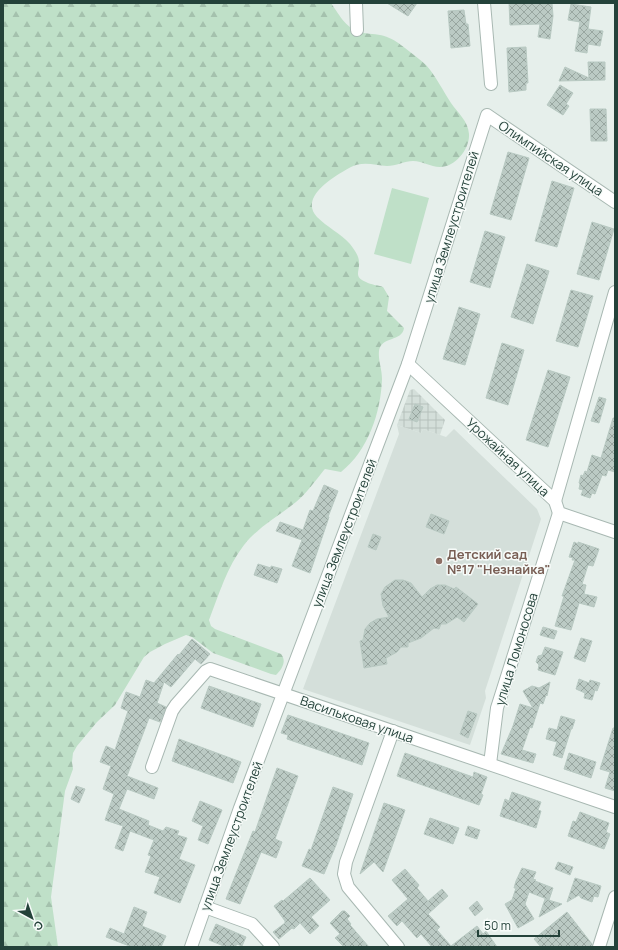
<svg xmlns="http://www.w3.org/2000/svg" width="618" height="950" viewBox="0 0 618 950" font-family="Manrope,sans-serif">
<defs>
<pattern id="industrial-grid" width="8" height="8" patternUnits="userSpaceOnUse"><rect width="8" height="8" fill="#d4dfda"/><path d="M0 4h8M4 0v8" fill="none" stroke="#b6c1bc"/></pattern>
<pattern id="forest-firs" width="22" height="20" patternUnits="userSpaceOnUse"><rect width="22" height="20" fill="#bfe0c8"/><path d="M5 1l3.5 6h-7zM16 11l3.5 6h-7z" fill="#a4c1ad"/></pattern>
<pattern id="building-cross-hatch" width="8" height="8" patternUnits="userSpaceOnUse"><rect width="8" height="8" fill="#bbcac4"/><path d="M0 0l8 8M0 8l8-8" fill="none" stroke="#98a6a0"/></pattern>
</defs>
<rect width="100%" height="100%" fill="#e6efeb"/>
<polygon fill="#d4dfda" points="397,425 421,433 423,429 446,437 454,429 537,509 541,519 485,691 486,698 470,745 303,689 399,434"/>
<polygon fill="url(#industrial-grid)" points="414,389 445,420 440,435 423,429 421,433 397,425 410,390"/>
<polygon fill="#bfe0c8" points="392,188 429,198 411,264 374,254"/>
<path fill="url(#forest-firs)" d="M3,3H331C340,16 347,30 363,33C371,34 380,34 387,37C393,39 400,44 405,48C412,54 420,59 426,65C436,76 443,91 451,103C458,113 468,121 469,134C470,149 455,167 440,167C430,167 423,161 413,161C405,161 396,166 387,166C375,165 362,161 351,167C337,175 298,196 317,217C327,227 340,233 350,244C354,249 359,256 359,262C360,271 353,277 366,282C371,285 378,285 383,287L389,297L387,311L404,328C402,342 381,336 379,351C378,360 382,369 382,379C381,412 368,451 341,472L325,469L324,470C315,481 307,493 296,502C279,516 258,527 244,545C227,567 219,594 209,620L211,626L215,629L281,654C287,661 282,669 276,675L271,674L213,653L192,637L186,635L165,644L150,652L144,657L115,705L97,722L77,746L73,753L72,762L73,769L65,791L51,897L58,947H3Z"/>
<g fill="url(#building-cross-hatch)" stroke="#b8c9c2">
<polygon points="387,3 417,3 408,16"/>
<polygon points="509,3 552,3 553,16 550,39 538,37 540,24 510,25"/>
<polygon points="571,4 591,7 588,29 603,31 600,46 588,44 587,53 575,51 580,22 568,20"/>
<polygon points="464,10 466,24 468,24 470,46 451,48 448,11"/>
<polygon points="526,47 528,83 526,83 526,90 509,92 507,48"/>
<polygon points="588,62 605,62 605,80 559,81 565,67 589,78"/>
<polygon points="560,85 573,93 566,104 569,106 563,115 547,105"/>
<polygon points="590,109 606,109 607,141 591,141"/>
<polygon points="508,152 529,158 511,220 490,214"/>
<polygon points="552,181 574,188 557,247 535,241"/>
<polygon points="592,222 614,229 599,280 577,274"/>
<polygon points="485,231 505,237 490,288 470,282"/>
<polygon points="527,264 549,271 533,324 511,317"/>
<polygon points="571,290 593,296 578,347 556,341"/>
<polygon points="459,307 480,314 465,365 443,359"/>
<polygon points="502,343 524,350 508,405 486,398"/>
<polygon points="548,370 570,377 548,447 526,440"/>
<polygon points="599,397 606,399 599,423 591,421"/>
<polygon points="415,404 423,407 417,422 409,419"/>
<polygon points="613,418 615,418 615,472 608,470 606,476 602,475 595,494 592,493 590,498 581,495 583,490 579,489 580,484 579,483 581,475 583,476 585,471 587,472 592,455 601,458"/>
<polygon points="324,485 338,491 328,517 329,517 310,573 292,566 302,540 276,531 280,522 303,530 310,510 313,511"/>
<polygon points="431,514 449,521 444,534 426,527"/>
<polygon points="373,534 381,537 376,550 368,547"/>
<polygon points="574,542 578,544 578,542 599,549 593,566 588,565 582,584 586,585 584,594 597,597 594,607 579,603 571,630 555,626 564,596 562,596 575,560 572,560 573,558 569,557"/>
<polygon points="258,564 271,568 271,566 282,569 277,583 254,575"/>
<polygon points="395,580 403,580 411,583 422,597 430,589 437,585 445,585 454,589 456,587 478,604 464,622 457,617 446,624 441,624 439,629 434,628 421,638 408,643 408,647 401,647 397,652 386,658 387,664 364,668 360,641 363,640 365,629 370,623 377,619 389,617 383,606 381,594 385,587"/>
<polygon points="543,627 557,631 554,639 540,635"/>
<polygon points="581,638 592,641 585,662 574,658"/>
<polygon points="192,639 210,654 201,664 195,659 171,687 164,682 157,703 166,707 160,722 149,718 127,776 158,788 154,799 127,789 119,809 149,821 148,825 163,831 166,827 179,831 177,835 187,838 179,859 195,865 180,903 154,893 160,877 145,872 151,856 148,855 154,840 130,831 123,851 115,848 123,826 105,820 114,794 103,789 111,766 100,762 106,746 115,750 128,711 121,708 126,692 140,697 146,680 154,683 178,654 179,655"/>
<polygon points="545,647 563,652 555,675 538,670 539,665 536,662 538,656 542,655"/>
<polygon points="579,679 589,683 590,680 600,683 597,691 595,690 592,700 584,698 585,693 576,689"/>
<polygon points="550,682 547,696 546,695 543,704 540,703 532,728 530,727 522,750 536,754 533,763 501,754 513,726 520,704 533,708 523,691 532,686 539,688"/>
<polygon points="209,686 261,704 253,727 201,708"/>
<polygon points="468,711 477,714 468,738 460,734"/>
<polygon points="288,715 369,743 362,765 287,739 288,735 281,733"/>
<polygon points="561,716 575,720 572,729 571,729 562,758 553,755 557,742 546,739 549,728 557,730"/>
<polygon points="613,728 615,728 615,791 605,788 610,772 600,769"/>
<polygon points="179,739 241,762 233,783 172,761"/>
<polygon points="405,753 473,777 474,772 487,777 481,794 483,795 479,805 397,776"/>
<polygon points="569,753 596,762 591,778 564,769"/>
<polygon points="277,768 298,776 275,839 282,842 276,858 261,852 240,904 226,899 253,831 255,832"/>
<polygon points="76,786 85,789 79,803 71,799"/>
<polygon points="333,787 353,794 336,845 324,874 302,866 309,849 311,850"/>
<polygon points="512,792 541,802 538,810 541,811 536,828 500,816 505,799 509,801"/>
<polygon points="200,801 222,810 208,844 198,840 203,826 192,821"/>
<polygon points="384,803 405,810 383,872 374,862 360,874"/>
<polygon points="580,812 609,823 606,832 610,834 604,849 568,836 573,821 576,822"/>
<polygon points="430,818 459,828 453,844 424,834"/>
<polygon points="468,826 480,830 477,839 465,835"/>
<polygon points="558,862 573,867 570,875 555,869"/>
<polygon points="522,868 536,872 533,879 536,880 535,881 553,888 549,900 529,892 525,904 534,919 518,928 505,904 512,900 516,888 514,888 516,881"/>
<polygon points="405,869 419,885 417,888 428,901 442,889 448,896 428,914 440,927 437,930 451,946 477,926 483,934 486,931 497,947 432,947 421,934 417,938 402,921 397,926 388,916 408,899 392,880"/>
<polygon points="310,878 330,900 311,917 319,926 310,934 300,923 294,929 292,928 279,939 273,932 285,923 285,921 274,906 282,900 283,901"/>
<polygon points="575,878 601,886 598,897 594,896 592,902 581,898 579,895 567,902"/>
<polygon points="545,899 562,904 539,917"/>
<polygon points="477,901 483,909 475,916 469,908"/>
<polygon points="134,907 147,912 142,926 166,936 161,947 132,947 106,937 110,928 124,934"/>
<polygon points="342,911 345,911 350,916 347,919 351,924 350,925 369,947 344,947 335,938 340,934 330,923"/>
<polygon points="567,912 592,944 592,947 541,947 534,939"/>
<polygon points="216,924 246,937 242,946 237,944 235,947 226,947 209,940"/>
</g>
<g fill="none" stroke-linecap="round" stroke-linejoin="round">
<g stroke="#a8b8b2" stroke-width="14">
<g id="street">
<polyline points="356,3 357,30"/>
<polyline points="484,3 491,84"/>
<polyline points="408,364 555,501 559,513 615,532"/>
<polyline points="555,501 615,292"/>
<polyline points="393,731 346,862 344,874 348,887 398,947"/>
<polyline points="490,764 497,708 559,513"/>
<polyline points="152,767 172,711 176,705 206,671 210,669 615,807"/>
<polyline points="205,907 252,924 273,947"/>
<polyline points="191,947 240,808 408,364 487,115 615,202"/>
<polyline points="599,947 615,897"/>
</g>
</g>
<use href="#street" stroke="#fff" stroke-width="12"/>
</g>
<circle fill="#8d6e63" stroke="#f7fbf9" stroke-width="1.5" cx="439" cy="561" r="4"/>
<g text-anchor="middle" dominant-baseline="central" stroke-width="3" stroke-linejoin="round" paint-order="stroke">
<g font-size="13" fill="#24423a" stroke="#f7fbf9">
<text transform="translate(551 158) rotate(34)">Олимпийская улица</text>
<text transform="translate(451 227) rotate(-73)">улица Землеустроителей</text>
<text transform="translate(508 457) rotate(43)">Урожайная улица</text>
<text transform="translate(344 533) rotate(-69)">улица Землеустроителей</text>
<text transform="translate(516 649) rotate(-73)">улица Ломоносова</text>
<text transform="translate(357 719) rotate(19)">Васильковая улица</text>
<text transform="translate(231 836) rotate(-70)">улица Землеустроителей</text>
</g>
<g font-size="13" font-weight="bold" fill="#785e54" stroke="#f7fbf9" text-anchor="start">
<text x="447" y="554">Детский сад<tspan x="447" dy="15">№17 "Незнайка"</tspan></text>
</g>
</g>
<rect width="618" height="950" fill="none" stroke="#24423a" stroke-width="8"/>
<g transform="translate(32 918) rotate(140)" stroke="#f7fbf9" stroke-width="3" paint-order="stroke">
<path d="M0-3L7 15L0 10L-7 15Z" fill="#24423a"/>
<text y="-6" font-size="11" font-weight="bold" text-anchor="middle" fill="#24423a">С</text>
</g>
<path d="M478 930v6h81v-6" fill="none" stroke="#24423a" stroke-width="2"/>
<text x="484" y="930" font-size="12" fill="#24423a" stroke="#f7fbf9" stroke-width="3" paint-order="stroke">50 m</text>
</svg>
